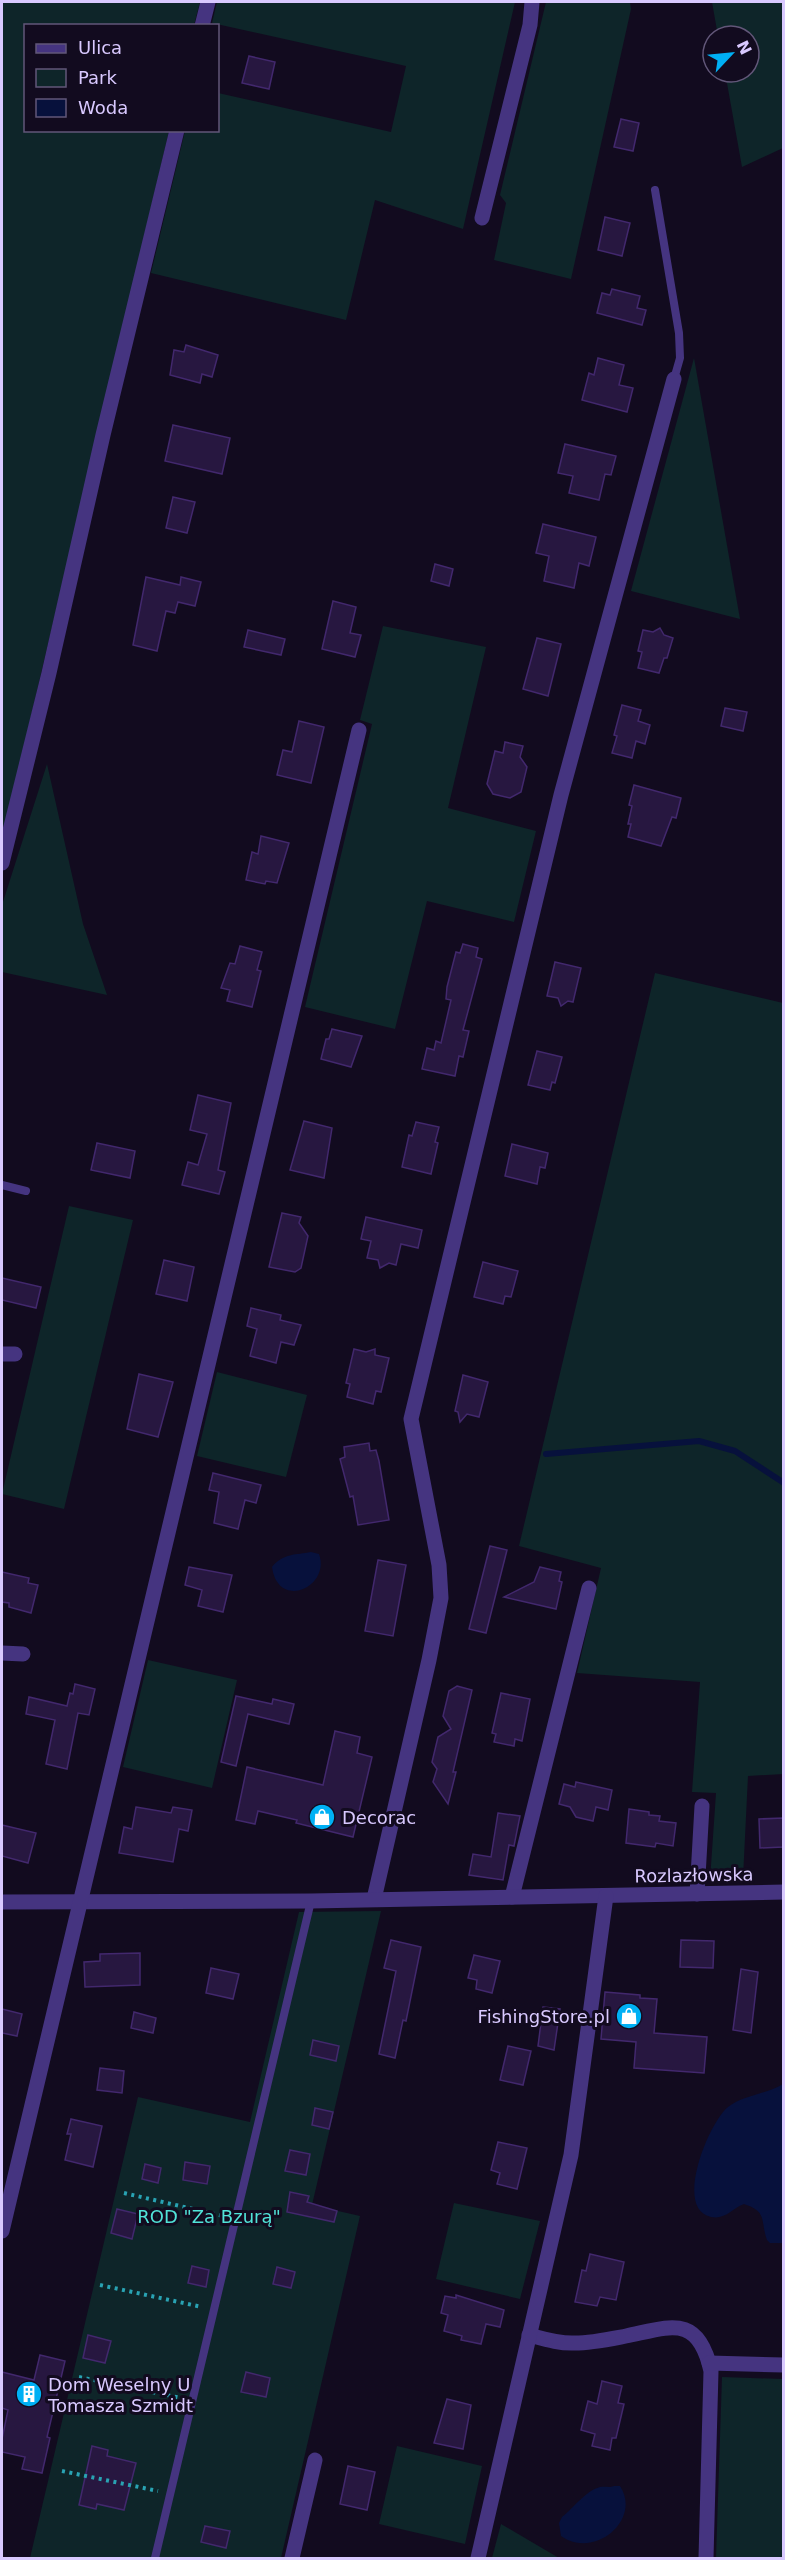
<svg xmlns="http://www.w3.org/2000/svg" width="785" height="2560" viewBox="0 0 785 2560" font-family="'DejaVu Sans',sans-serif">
<rect width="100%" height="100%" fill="#120b1f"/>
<g fill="#0e2529">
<polygon points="2,2 200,2 194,25 26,26 26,130 169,131 2,839"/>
<polygon points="217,2 515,2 463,229 375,200 346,320 151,273 185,131 218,130 218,93 391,132 406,66 212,23"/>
<polygon points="546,2 630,2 631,9 571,279 494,260 506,203 500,195"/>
<polygon points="712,2 783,2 783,148 742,167 725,72 749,72 749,36 718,36"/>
<polygon points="694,358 740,619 631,591"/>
<polygon points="383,626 486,647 448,808 536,831 514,922 427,901 395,1029 305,1007 372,724 360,720"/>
<polygon points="47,764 83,924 107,995 2,972 2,905"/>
<polygon points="655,973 783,1003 784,1774 748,1776 743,1878 710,1880 716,1793 692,1792 700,1682 577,1673 601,1568 519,1546"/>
<polygon points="69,1206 133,1220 64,1509 2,1494"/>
<polygon points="217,1372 307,1395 286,1477 197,1456"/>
<polygon points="148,1660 237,1680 212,1788 123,1767"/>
<polygon points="381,1911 312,2205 360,2216 281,2558 30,2558 138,2097 250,2122 299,1912"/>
<polygon points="454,2203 540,2221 520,2299 436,2279"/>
<polygon points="722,2377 783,2379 783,2558 716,2558"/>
<polygon points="397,2446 482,2466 465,2544 379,2524"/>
<polygon points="501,2524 559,2558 492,2558"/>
</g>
<g fill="#07113c">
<path d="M311,1552L319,1554C331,1587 278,1611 272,1567C283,1553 296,1555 311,1552Z"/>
<path d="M783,2084V2243H770L767,2240C760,2220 768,2212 744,2204C733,2208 725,2220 711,2217C673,2209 709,2122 728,2107C744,2095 767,2094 783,2084Z"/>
<path d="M614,2486H620C642,2519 595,2560 561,2536L559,2523L562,2517C574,2508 585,2491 600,2487C606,2486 609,2488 614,2486Z"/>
</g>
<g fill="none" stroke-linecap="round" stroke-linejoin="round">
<polyline stroke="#07113c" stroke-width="6" points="546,1454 699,1441 735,1451 784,1483"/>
</g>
<g fill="#271740" stroke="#42286d" stroke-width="1.5">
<polygon points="249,56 275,62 269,89 242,83"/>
<polygon points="621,119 639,123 633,151 614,147"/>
<polygon points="605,217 630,223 622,256 598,250"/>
<polygon points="612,289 640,296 637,308 646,310 642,325 597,313 602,293 610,295"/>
<polygon points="186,345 218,355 212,377 202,374 200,383 170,375 174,350 184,352"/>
<polygon points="598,358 624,365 619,385 633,388 627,412 582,400 589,373 594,375"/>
<polygon points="173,425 230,438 222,474 165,461"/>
<polygon points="565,444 616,456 611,475 605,474 599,500 569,493 573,476 558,473"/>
<polygon points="173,497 195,502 187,533 166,528"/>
<polygon points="543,524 596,537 589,566 579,563 574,588 544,581 549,556 536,553"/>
<polygon points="435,564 453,569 449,586 431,581"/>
<polygon points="146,577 180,585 181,577 201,582 195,606 178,602 175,613 166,611 157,651 133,645"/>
<polygon points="333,601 356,607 350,633 361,635 355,657 322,649"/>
<polygon points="660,628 664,635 673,638 667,658 664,658 659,673 638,668 642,652 638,651 643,630 653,632"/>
<polygon points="248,630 285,639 281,655 244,647"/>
<polygon points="537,638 561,644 548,696 523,689"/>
<polygon points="622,705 641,710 638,721 650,725 645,744 636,741 632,758 612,753 617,736 614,735"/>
<polygon points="725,708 747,712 743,731 721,726"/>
<polygon points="299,721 324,727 311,783 277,775 283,750 292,752"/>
<polygon points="505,742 523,746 520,757 527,767 521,792 510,798 493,794 487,784 495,751 503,753"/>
<polygon points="634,785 681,798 676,818 672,817 661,846 628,837 631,824 628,824 632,806 629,805"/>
<polygon points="261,836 289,843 277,883 266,881 265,884 246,880 252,852 258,854"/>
<polygon points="463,944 478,948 476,957 482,959 463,1030 469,1031 463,1057 459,1056 455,1076 422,1069 427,1048 434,1050 436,1041 441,1043 451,1000 446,999 447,987 456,952 460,953"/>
<polygon points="240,946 262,952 257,970 261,971 252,1007 227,1001 230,990 221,988 230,963 235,964"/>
<polygon points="555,962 581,968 573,1002 568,1001 561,1006 558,998 547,996"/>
<polygon points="332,1029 362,1036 351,1067 321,1059 326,1039 329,1039"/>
<polygon points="537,1051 562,1057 555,1083 552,1082 550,1090 528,1085"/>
<polygon points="198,1095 231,1103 218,1170 225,1172 219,1194 182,1185 188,1162 198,1165 207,1134 190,1130"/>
<polygon points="304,1121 332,1128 324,1178 290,1170"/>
<polygon points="416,1122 439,1127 435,1142 438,1143 431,1174 402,1167 409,1135 412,1136"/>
<polygon points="97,1143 135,1151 130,1178 91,1170"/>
<polygon points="512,1144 548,1153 545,1168 540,1167 537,1184 505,1176"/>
<polygon points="282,1213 301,1217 299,1223 308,1236 301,1268 295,1272 269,1267"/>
<polygon points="366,1217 422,1230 418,1248 401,1244 396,1265 389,1263 380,1268 378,1260 367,1258 371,1241 361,1239"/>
<polygon points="164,1260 194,1267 187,1301 156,1294"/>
<polygon points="483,1262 518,1271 511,1297 505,1296 503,1304 474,1297"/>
<polygon points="2,1278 41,1287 36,1308 2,1300"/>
<polygon points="251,1308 281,1315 280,1320 301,1325 294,1345 281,1342 276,1363 250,1356 257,1329 247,1326"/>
<polygon points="354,1349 366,1352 375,1349 375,1355 389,1358 381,1392 376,1391 373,1404 347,1397 350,1384 346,1383"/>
<polygon points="139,1374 173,1382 158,1437 127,1429"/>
<polygon points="463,1375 488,1382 479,1417 467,1414 460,1422 458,1412 455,1411"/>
<polygon points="369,1443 370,1451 376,1450 379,1461 389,1520 358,1525 353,1496 350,1497 340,1459 345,1457 344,1447"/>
<polygon points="213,1473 261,1485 256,1503 245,1500 238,1529 214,1523 219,1492 209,1490"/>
<polygon points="490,1546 507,1550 486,1633 469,1629"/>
<polygon points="378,1560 406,1565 393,1636 365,1631"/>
<polygon points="189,1567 232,1575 223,1612 198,1606 202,1590 185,1585"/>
<polygon points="540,1567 561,1572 559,1581 562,1582 556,1609 504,1597 534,1582"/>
<polygon points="2,1572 29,1578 28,1583 38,1585 31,1613 9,1607 9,1603 2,1602"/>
<polygon points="75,1684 95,1689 89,1715 78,1713 67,1769 46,1764 55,1720 26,1714 29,1697 67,1706 70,1693 73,1694"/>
<polygon points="457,1686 472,1690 453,1772 456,1772 448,1804 433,1782 437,1769 432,1762 438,1737 451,1729 443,1716 449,1691"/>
<polygon points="501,1693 530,1699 522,1741 515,1739 514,1746 494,1742 496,1734 492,1733"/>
<polygon points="236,1696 272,1704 273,1699 294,1704 289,1724 248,1714 236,1766 221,1762"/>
<polygon points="335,1731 360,1737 357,1753 372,1757 353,1837 296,1823 297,1820 258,1811 255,1824 236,1820 247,1767 323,1785"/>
<polygon points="576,1782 612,1790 608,1810 596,1807 593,1821 576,1817 570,1807 559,1804 564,1784 575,1787"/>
<polygon points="136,1807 171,1813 173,1807 192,1810 188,1831 179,1829 173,1862 119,1853 124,1827 132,1829"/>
<polygon points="629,1809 649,1812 649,1815 660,1816 659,1821 676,1823 673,1846 656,1843 655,1847 626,1843"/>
<polygon points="498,1813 520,1816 514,1846 509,1845 503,1880 469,1875 473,1854 491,1857"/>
<polygon points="783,1818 783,1847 760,1848 759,1819"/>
<polygon points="2,1825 36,1833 28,1863 2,1856"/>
<polygon points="391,1940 421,1947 406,2021 403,2020 395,2058 379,2054 396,1971 384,1968"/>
<polygon points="681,1940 714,1941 713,1968 680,1967"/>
<polygon points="140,1953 140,1985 85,1987 84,1962 100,1961 100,1954"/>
<polygon points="474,1955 500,1961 492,1993 476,1989 477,1980 468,1978"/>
<polygon points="211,1968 239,1974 233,1999 206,1993"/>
<polygon points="741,1969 758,1972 751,2033 733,2030"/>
<polygon points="605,1992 640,1995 640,1998 657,1999 654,2033 707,2037 704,2073 634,2068 636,2042 601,2039"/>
<polygon points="543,2007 560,2009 554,2050 538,2046"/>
<polygon points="2,2009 22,2014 17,2036 2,2033"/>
<polygon points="134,2012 156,2018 153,2033 131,2028"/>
<polygon points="313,2040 339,2046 336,2061 310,2055"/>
<polygon points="508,2046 531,2051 523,2085 500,2080"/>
<polygon points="100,2068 124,2071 122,2093 97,2090"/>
<polygon points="315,2108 333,2112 329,2129 312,2125"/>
<polygon points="71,2119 102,2126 93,2167 65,2160 71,2134 67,2134"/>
<polygon points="498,2142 527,2148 517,2189 497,2184 500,2173 491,2170"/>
<polygon points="290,2150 310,2154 306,2175 285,2171"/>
<polygon points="185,2162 210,2166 207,2184 183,2180"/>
<polygon points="145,2164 161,2168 158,2183 142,2179"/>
<polygon points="290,2192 309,2196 307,2202 337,2211 334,2222 287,2212"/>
<polygon points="117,2209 138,2214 132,2239 111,2233"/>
<polygon points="590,2254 624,2262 616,2300 600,2297 597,2306 575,2302 582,2270 586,2271"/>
<polygon points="192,2266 209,2270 206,2287 188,2283"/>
<polygon points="277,2267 295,2272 291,2288 273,2284"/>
<polygon points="456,2295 504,2310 500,2327 486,2324 481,2344 461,2340 462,2336 444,2331 448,2315 441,2313 445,2296 456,2298"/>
<polygon points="88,2335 111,2341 105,2363 83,2358"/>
<polygon points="40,2355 65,2361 47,2437 50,2438 42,2473 22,2469 25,2457 2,2452 2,2439 8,2410 2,2408 2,2372 34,2380"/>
<polygon points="246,2372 270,2378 266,2397 241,2392"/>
<polygon points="602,2381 622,2386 618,2403 624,2404 616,2438 612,2438 610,2450 592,2446 595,2434 581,2430 588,2401 597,2404"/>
<polygon points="447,2399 471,2405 463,2449 434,2443"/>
<polygon points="92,2446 108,2450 107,2456 136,2463 124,2510 97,2504 96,2509 79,2505"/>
<polygon points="348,2466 375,2472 367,2510 340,2504"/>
<polygon points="205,2526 230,2531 226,2548 201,2542"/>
</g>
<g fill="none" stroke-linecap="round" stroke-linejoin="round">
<g stroke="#29a3b3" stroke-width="4" stroke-dasharray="3 4.5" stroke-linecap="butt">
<polyline points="124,2193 223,2216"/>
<polyline points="100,2285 202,2307"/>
<polyline points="79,2377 181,2398"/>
<polyline points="62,2471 158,2491"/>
</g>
<g stroke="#453480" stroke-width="8">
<polyline points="655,190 679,333 680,358 674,379"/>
<polyline points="2,1185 26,1191"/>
<polyline points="155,2558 311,1901"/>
</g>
<g stroke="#453480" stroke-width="15">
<polyline points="202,26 208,2"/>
<polyline points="482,218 530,25 532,2"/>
<polyline points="2,863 49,673 103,435 177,130"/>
<polyline points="2,1354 15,1354"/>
<polyline points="2,1653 23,1654"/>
<polyline points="697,1894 702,1806"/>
<polyline points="512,1897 589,1588"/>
<polyline points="374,1899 429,1660 441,1598 439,1565 411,1419 561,795 674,379"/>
<polyline points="2,1902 311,1901 784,1892"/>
<polyline points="2,2231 359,730"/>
<path d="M529,2335C544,2339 560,2344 575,2343C591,2343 610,2339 626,2336C670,2327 698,2313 711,2371L706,2558"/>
<polyline points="709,2363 784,2365"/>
<polyline points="292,2558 315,2460"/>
<polyline points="478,2558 571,2155 606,1896"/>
</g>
</g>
<defs>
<g id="shop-disc" transform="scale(1.35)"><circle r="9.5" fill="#00b0f4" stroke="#120b1f"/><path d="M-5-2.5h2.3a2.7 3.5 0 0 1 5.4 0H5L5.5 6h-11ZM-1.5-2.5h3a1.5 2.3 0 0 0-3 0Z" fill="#fff"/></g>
<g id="building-disc" transform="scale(1.35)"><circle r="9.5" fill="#00b0f4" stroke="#120b1f"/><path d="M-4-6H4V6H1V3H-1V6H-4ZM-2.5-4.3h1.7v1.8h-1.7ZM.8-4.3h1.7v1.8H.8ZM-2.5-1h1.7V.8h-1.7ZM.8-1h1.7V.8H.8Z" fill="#fff"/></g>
</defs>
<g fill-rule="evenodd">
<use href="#shop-disc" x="322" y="1817"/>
<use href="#shop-disc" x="629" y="2016"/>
<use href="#building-disc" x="29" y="2394"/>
</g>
<g text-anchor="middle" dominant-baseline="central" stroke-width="6" stroke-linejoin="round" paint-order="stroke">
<g font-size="18" fill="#d9c9ff" stroke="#120b1f" text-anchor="start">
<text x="342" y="1817">Decorac</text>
<text x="610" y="2016" text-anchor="end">FishingStore.pl</text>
<text x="48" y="2384">Dom Weselny U<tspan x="48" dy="21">Tomasza Szmidt</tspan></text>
</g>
<g font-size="18" fill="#d9c9ff" stroke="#120b1f">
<text transform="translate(694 1875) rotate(-1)">Rozlazłowska</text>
</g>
<g font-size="18" fill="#51e3d8" stroke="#120b1f">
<text x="209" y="2216">ROD "Za Bzurą"</text>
</g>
</g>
<rect width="785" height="2560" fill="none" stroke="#d9c9ff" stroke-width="6"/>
<rect x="24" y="24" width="195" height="108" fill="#120b1f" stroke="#625779" stroke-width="1.5"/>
<rect x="36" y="44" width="30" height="9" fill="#453480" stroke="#625779" stroke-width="1.5"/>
<text x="78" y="54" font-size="18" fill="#d9c9ff">Ulica</text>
<rect x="36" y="69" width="30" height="18" fill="#0e2529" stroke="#625779" stroke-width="1.5"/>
<text x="78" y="84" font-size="18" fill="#d9c9ff">Park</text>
<rect x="36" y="99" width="30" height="18" fill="#07113c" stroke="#625779" stroke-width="1.5"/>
<text x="78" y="114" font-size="18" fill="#d9c9ff">Woda</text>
<g transform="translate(731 54) rotate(64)"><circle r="28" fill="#120b1f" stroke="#625779" stroke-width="1.5"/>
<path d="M0-4.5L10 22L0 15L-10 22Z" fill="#00b0f4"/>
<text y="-9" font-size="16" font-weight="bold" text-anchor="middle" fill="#d9c9ff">N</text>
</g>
</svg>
